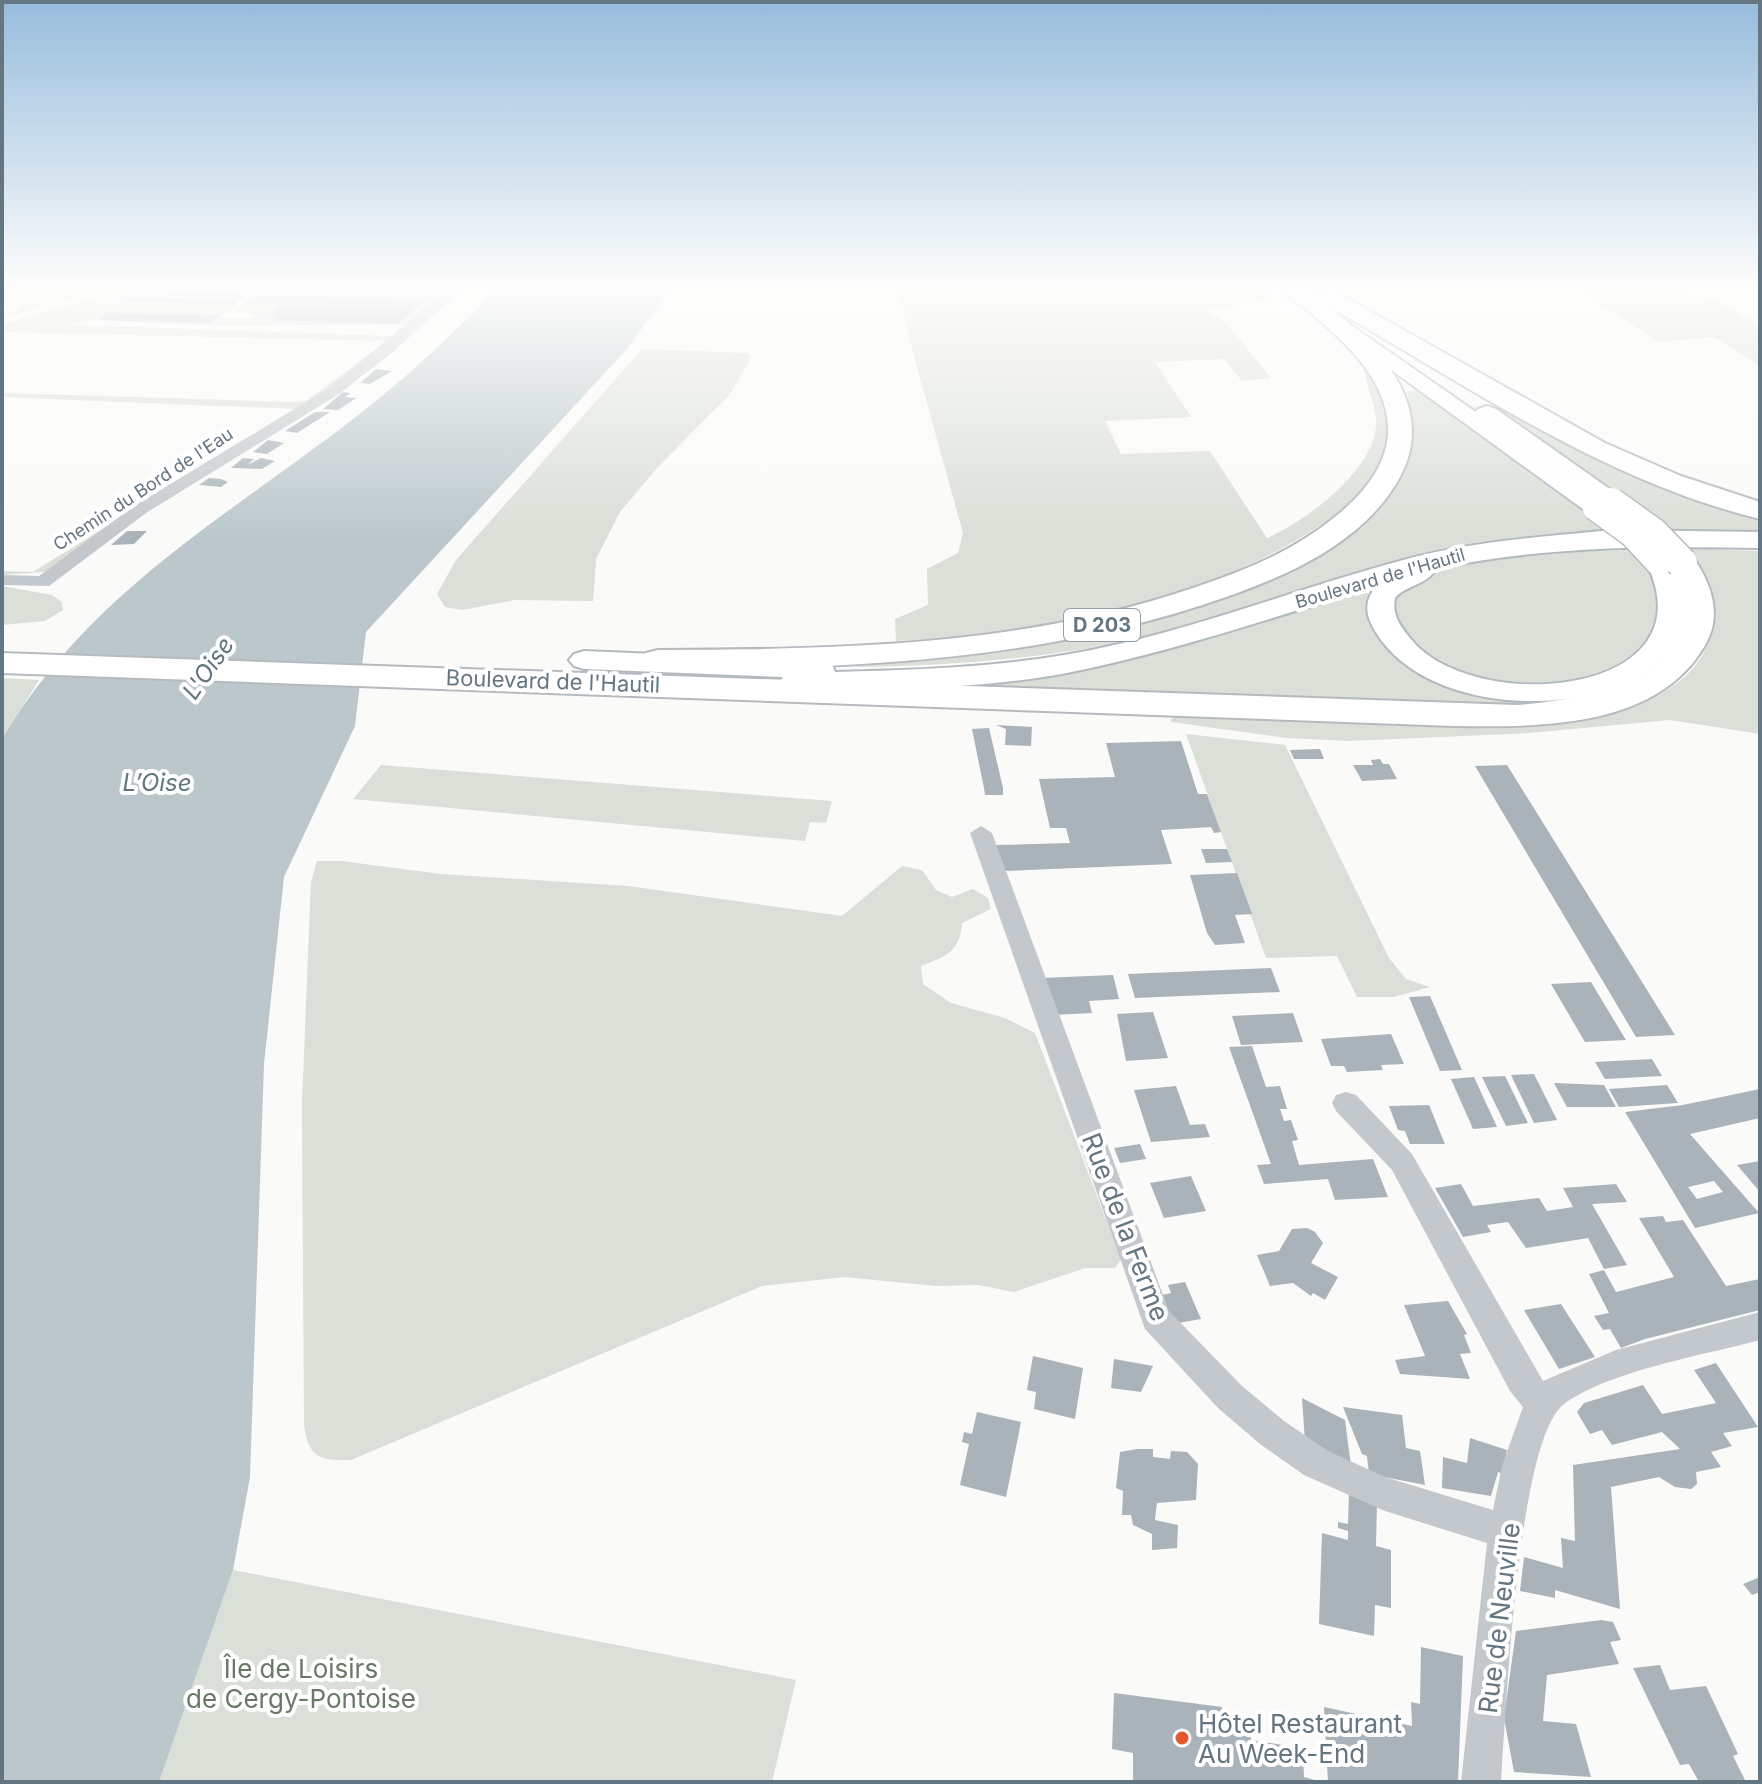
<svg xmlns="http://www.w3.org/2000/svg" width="1762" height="1784" viewBox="0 0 1762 1784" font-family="Inter,sans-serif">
<rect width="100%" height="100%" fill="#fafaf8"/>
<g fill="#dadfd7" fill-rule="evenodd">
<polygon points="2,287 120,287 37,307 2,320 21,306 18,302 2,298"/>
<path d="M130,287H255L221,318H250L254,315L235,310L260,287H448L436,303L338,384L44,572L2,575V571L33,572L295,409L2,397V393L297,402L306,401L387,341L2,332V325ZM91,320L213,325H405L394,336L71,325Z"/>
<path d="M877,287H1260L1274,298L1207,310L1227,324L1271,378L1242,381L1224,359L1155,362L1191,417L1105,421L1121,454L1210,451L1267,538C1306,521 1381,467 1376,417C1374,401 1366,385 1364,368C1481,513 1146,610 1054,626C1002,635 948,638 896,641L895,619L928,605L927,569L958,553L963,533L909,338L900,291Z"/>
<polygon points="1575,287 1672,287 1685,294 1716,301 1760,326 1760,366 1714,337 1658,342"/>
<polygon points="642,349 748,353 751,358 730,394 657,468 620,512 596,559 593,601 515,600 462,610 445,607 437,594 456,560"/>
<polygon points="1443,369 1574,444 1760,516 1760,534 1669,531"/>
<path d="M1418,390L1618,531C1543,536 1468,541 1396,560C1315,581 1239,616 1158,634C1057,658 954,666 851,667L1033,646L1112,630L1191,609L1231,595L1380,505C1413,469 1415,437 1407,391Z"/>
<path d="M1685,548L1760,551V734L1670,720L1529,733L1350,741L1286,738L1171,722V719L1180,715C1237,718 1294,720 1350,723C1438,727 1669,747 1708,643C1721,607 1708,577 1685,548Z"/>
<path d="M1636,550C1758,706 1390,732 1393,597C1401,591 1410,583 1419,579C1471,556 1578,551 1636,550Z"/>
<polygon points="2,586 52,595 62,602 63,610 45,621 2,625"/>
<polygon points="1360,590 1371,594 1383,640 1405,660 1521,699 1556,702 1500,709 943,690 943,684 1108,663 1185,645"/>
<polygon points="2,678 39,680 2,739"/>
<polygon points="1186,734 1285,745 1389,958 1406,979 1430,987 1394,997 1357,997 1337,956 1266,958"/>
<polygon points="381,765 832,801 826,823 810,822 805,841 353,799"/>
<path d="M317,861H341L441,874L628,886L842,916L902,866L922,870L936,890L952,897L973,889L988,898L991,909L962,923C960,952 946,956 921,966L923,984L951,1003L1005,1018L1035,1033L1121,1259L1115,1268H1085L1014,1292L978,1285L936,1286L844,1277L762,1286L351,1460C319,1461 308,1457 304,1424L302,1103L311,882Z"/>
<polygon points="233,1570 796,1680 772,1782 159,1782"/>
</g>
<path fill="#bbc7cb" d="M499,287H672L626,350L366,632L355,726L284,877L264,1064L250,1477L233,1570L159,1782H2V739C100,573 266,497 406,376C438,348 468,317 499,287Z"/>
<g fill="#aab3b9" fill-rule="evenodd">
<polygon points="264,287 310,288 437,287 429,296 260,291"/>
<polygon points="143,288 249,290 242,297 135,295"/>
<polygon points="256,294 426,299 397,324 271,320 276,315 270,315 281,304 247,303"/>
<polygon points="132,297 238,299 233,304 126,302"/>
<polygon points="108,313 219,315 211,323 99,320"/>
<polygon points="376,369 392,371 370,384 360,383"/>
<polygon points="343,392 351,393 345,397 356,398 338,410 323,409"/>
<polygon points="315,412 330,412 297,433 285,431"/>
<polygon points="268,440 284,443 267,454 253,452"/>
<polygon points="243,458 254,459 247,465 261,458 275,461 262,469 231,468"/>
<polygon points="209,478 221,479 228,482 221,487 199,485"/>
<polygon points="127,531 147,531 134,544 111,545"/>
<polygon points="996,725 1032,727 1031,746 1005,745 1006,729"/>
<polygon points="989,728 1003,788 1003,795 985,795 984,788 972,729"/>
<polygon points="1181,741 1198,794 1207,794 1221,832 1214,833 1211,827 1161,830 1172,864 1004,871 996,845 1070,843 1066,828 1050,828 1039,779 1115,777 1106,743"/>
<polygon points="1320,749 1324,759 1294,759 1290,750"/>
<polygon points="1380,759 1383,764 1389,764 1397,779 1362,781 1353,765 1373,765 1371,760"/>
<polygon points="1507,765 1675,1035 1636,1037 1475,766"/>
<polygon points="1201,849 1227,849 1232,862 1206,863"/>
<polygon points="1237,873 1252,914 1235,915 1245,943 1215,945 1207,933 1190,875"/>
<polygon points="1271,968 1280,992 1135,998 1128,974"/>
<polygon points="1113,975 1119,999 1089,1001 1092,1013 1054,1015 1042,978"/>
<polygon points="1591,982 1606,1007 1626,1040 1585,1042 1551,984"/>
<polygon points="1430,996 1462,1070 1440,1071 1409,997"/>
<polygon points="1153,1012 1168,1058 1126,1061 1117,1014"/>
<polygon points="1293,1013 1303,1042 1241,1045 1232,1016"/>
<polygon points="1391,1034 1404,1064 1381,1065 1383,1070 1347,1072 1344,1066 1331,1066 1321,1039"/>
<polygon points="1252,1046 1266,1087 1280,1086 1287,1109 1280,1109 1284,1121 1291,1120 1298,1140 1292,1141 1299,1165 1373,1159 1388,1197 1335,1200 1328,1179 1264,1184 1257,1165 1271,1164 1229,1047"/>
<polygon points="1652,1059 1662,1076 1605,1079 1595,1062"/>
<polygon points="1534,1074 1557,1120 1534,1123 1511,1075"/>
<polygon points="1505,1076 1528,1123 1506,1126 1482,1077"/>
<polygon points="1474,1077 1497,1127 1473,1129 1451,1079"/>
<polygon points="1554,1083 1604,1085 1616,1107 1567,1107"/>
<polygon points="1667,1085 1678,1103 1619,1107 1609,1089"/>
<polygon points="1176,1086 1190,1125 1205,1124 1210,1137 1151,1142 1134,1090"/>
<path d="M1760,1089V1118L1690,1134L1759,1213L1695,1228L1625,1112L1683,1105ZM1714,1181L1723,1192L1697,1199L1688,1187Z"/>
<polygon points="1429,1105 1445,1144 1410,1144 1405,1131 1398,1130 1389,1106"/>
<polygon points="1140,1144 1146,1159 1120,1163 1114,1148"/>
<polygon points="1760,1161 1760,1192 1737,1165"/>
<polygon points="1191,1176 1206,1211 1164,1218 1150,1183"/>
<polygon points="1461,1184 1473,1206 1539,1198 1547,1211 1573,1207 1563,1188 1616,1184 1627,1202 1592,1204 1627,1265 1604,1269 1588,1238 1526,1248 1508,1222 1487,1225 1491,1232 1463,1237 1435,1188"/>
<polygon points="1663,1216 1666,1222 1683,1220 1726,1286 1760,1279 1760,1310 1645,1339 1621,1348 1610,1329 1603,1330 1594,1316 1609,1313 1589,1274 1604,1270 1616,1292 1674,1277 1639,1218"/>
<polygon points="1307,1228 1315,1232 1323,1243 1311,1263 1338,1277 1325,1300 1313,1293 1311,1296 1293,1283 1270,1286 1257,1255 1279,1251 1292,1229"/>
<polygon points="1185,1282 1201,1319 1178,1323 1169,1314 1162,1295 1171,1293 1168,1285"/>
<polygon points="1448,1301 1467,1334 1464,1335 1471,1353 1460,1354 1470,1379 1400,1374 1395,1360 1425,1356 1404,1305"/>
<polygon points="1561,1304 1595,1357 1559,1369 1524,1310"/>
<polygon points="1033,1356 1083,1368 1075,1419 1034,1409 1036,1392 1027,1390"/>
<polygon points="1114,1359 1153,1366 1141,1392 1111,1388"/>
<polygon points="1716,1363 1758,1427 1723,1433 1732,1446 1711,1452 1721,1467 1696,1472 1697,1484 1691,1489 1675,1487 1659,1477 1611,1487 1620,1609 1555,1590 1555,1598 1520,1591 1524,1557 1563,1568 1561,1538 1575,1541 1573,1465 1680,1449 1662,1432 1612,1445 1602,1430 1590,1434 1577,1412 1584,1403 1643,1385 1662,1414 1716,1403 1694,1370"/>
<polygon points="1302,1398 1345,1420 1351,1466 1305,1442"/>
<polygon points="1343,1407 1402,1415 1406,1448 1420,1451 1425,1485 1369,1474 1367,1456 1362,1454"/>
<polygon points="977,1412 1021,1422 1006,1497 960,1485 969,1444 962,1442 964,1432 972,1434"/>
<polygon points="1470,1438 1507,1450 1503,1474 1498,1472 1491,1496 1442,1488 1443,1457 1467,1463"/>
<polygon points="1137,1449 1153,1449 1153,1457 1170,1459 1171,1451 1187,1452 1198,1464 1196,1500 1157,1503 1155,1520 1178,1525 1177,1548 1152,1550 1152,1534 1133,1525 1131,1515 1122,1515 1123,1491 1116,1488 1120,1452"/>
<polygon points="1349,1491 1377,1503 1376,1546 1391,1550 1391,1608 1375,1605 1374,1636 1319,1624 1322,1533 1348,1540 1348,1531 1338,1528 1338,1522 1348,1524"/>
<polygon points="1760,1577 1760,1592 1752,1595 1743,1584"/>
<polygon points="1601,1620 1613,1622 1621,1640 1610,1642 1619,1664 1547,1675 1543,1721 1576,1724 1591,1777 1514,1772 1504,1718 1516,1631"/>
<polygon points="1421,1647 1463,1656 1458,1782 1328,1782 1324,1707 1412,1726 1411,1702 1420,1704"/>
<polygon points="1660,1665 1670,1690 1706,1686 1738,1754 1733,1756 1746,1782 1699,1782 1689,1764 1680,1765 1633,1668"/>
<polygon points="1114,1693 1222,1707 1224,1726 1250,1729 1251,1740 1303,1748 1304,1777 1322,1782 1133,1782 1133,1753 1112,1749"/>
</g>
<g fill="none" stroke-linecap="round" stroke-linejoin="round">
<g stroke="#b3babf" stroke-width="4">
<g id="secondary">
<polygon points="1335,314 1605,502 1609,507 1605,512 1587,512 1328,324 1325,320 1328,316"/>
<path d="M1611,530L1760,532V548C1649,546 1540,546 1430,570L1433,573C1424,585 1405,586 1395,598C1392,615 1399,624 1409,637C1470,717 1714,698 1646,562L1649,556H1669C1762,700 1465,753 1381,640C1367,620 1361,606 1376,586C1274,617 1172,652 1067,673C977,690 886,689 795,691L784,688L780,682L783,677L584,669L574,666L569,660L574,654L584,651L821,661L832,664L835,672C912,670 987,668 1064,655C1181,636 1293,589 1407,559C1474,541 1542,537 1611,530Z"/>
</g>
</g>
<g stroke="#b5babe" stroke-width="4">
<g id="primary">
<path d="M1279,287H1304L1317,297L1328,290L1336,292L1605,443L1681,476L1760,502V519C1604,481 1468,386 1330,307C1381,349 1436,406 1401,475C1367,540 1292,574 1226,597C1042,662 851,668 658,670L646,667L642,660L646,653L658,650C839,649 1023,647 1196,587C1243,571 1291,552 1331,520C1360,498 1390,465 1388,426C1386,377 1342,339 1307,310C1298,303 1287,297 1279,287Z"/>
<polygon points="1487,406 1496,409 1621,497 1625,503 1621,509 1601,509 1478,419 1474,414 1478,409"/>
<path d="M1682,554L1693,557C1712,585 1723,616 1704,647C1655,729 1539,727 1454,726L2,673V653L1517,705C1596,699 1729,673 1667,563L1671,557Z"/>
</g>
</g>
<g fill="#c3c8cc" fill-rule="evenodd">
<polygon points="450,287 464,287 394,351 339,394 146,513 49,586 2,585 2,575 39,576 134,506 329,388"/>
<path d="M981,826L992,833L1169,1311L1242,1386L1284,1421L1328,1451L1385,1477L1493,1510L1502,1466L1523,1407L1510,1391L1392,1170L1336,1111L1332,1103L1336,1095L1346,1092L1356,1095L1412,1154L1543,1381L1616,1350L1760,1312V1340C1705,1355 1607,1371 1563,1405C1517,1442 1506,1715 1501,1782H1461L1487,1543L1385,1511L1304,1475L1260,1444L1218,1408L1145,1329L970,833Z"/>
</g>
<use href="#secondary" fill="#fff" fill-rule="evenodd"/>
<use href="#primary" fill="#fff" fill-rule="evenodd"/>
<g stroke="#b3babf" stroke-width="30" stroke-linecap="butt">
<polyline id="secondary-bridge" points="1596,507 1633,534 1659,562"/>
</g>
<g stroke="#b5babe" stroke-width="33" stroke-linecap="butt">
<polyline id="primary-bridge" points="1611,503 1653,533 1682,563"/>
</g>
<use href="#secondary-bridge" stroke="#fff" stroke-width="27"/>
<use href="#primary-bridge" stroke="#fff" stroke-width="30"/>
</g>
<linearGradient id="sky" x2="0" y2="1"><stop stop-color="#96bcdc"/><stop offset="0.53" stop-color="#fdfdfc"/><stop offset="1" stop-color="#fdfdfc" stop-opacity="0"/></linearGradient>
<rect width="1762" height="537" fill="url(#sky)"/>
<circle fill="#e4572e" stroke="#fff" stroke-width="3" cx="1182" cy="1738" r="8"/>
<g text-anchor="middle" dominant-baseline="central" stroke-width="8" stroke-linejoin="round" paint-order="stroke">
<g font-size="18" fill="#657683" stroke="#fff">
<text transform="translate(143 489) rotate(-33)">Chemin du Bord de l'Eau</text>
<text transform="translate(1380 578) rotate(-16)">Boulevard de l'Hautil</text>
</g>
<rect fill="#fff" stroke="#939fa8" stroke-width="2" x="1064" y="609" width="76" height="32" rx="6"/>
<g font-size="20" font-weight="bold" fill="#657683">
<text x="1102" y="625">D 203</text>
</g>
<g font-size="22" fill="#657683" stroke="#fff">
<text transform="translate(553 681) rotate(2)">Boulevard de l'Hautil</text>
</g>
<g font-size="24" font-style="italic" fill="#60757c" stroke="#fff">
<text transform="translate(208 668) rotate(-55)">L'Oise</text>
<text x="157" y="782">L’Oise</text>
</g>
<g font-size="26" fill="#657683" stroke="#fff">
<text transform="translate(1126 1227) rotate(69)">Rue de la Ferme</text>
<text transform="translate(1499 1618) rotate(-83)">Rue de Neuville</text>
</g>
<g font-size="26" fill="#687a64" stroke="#fff">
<text x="301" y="1668">Île de Loisirs<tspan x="301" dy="30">de Cergy-Pontoise</tspan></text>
</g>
<g font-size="26" fill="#657683" stroke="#fff" text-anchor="start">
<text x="1198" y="1723">Hôtel Restaurant<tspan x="1198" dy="30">Au Week-End</tspan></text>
</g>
</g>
<rect width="1762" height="1784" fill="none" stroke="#657683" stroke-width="8"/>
</svg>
